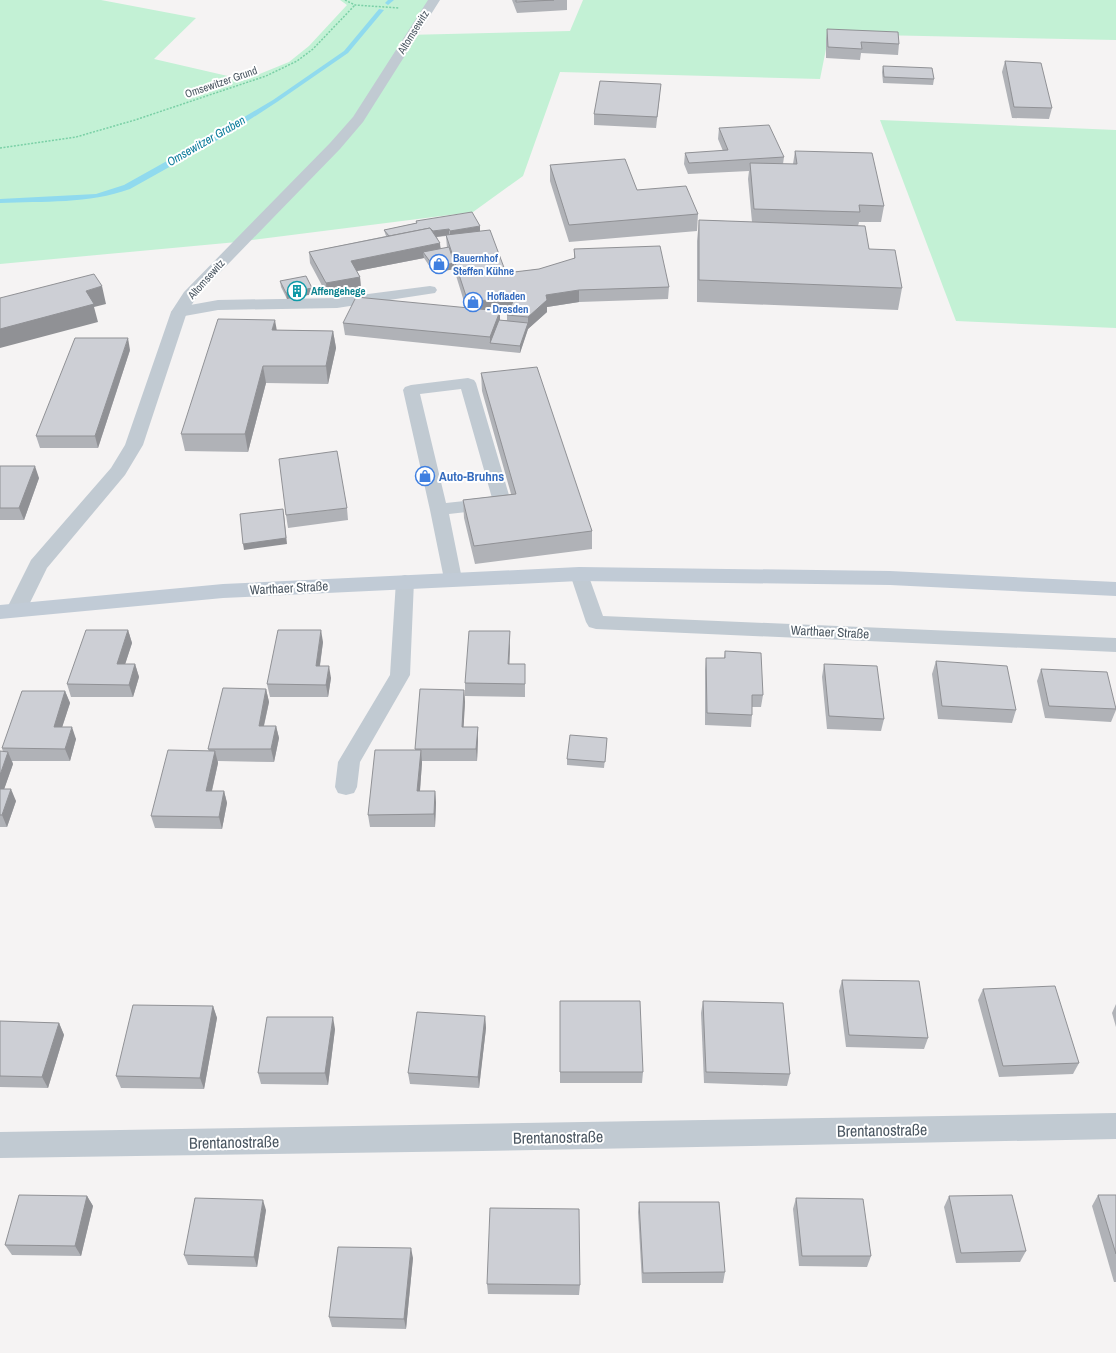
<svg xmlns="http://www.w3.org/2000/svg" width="1116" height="1353" viewBox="0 0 1116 1353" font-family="'Archivo Narrow',sans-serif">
<rect width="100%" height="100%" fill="#f5f3f3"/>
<g fill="#c3f1d5">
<polygon points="0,0 101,0 196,18 154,59 245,80 289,62 309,46 347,5 340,0 431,0 406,35 570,31 583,0 1116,0 1116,40 829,34 820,79 560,72 523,176 473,212 237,242 0,264"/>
<polygon points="880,120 1116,130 1116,328 956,321"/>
</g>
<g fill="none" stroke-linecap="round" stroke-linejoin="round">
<g fill="#90daee" fill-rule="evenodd">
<polygon points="388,0 394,0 388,5 385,3"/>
<path d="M379,9L384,10L348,53L277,102L223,137L130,189C89,204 43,201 0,203V199L96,194L124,185L217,133L273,100L344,51Z"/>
</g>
<g stroke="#7ad0a6" stroke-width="1.5" stroke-dasharray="2 1.5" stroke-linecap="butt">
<polyline points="345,0 355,5 399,8"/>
<polyline points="0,148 76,137 135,120 266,76 297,61 313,49 355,5"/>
</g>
<g fill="#c1cad2" fill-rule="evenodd">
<polygon points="430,286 435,287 437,290 435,293 337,308 218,310 179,317 174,315 171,312 174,309 179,307 218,300 337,298"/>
<path d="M468,378L474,380L476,383L511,502L508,506L502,508L449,514L462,579L460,583L453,585L446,583L444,579L430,510L403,390L405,387L411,385ZM461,389L492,498L446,503L420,394Z"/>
<polygon points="579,568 586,570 588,574 603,616 1116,638 1116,652 596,629 589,627 586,622 570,574 572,570"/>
<polygon points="405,575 412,577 414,581 410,675 360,762 357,787 354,793 346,795 338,793 335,787 338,762 390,675 396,581 398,577"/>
</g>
<g fill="#c1cad2" fill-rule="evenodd">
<polygon points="428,0 440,0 363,122 340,149 198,295 187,312 143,445 125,475 47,568 24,615 17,617 10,615 6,610 31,560 111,468 125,445 171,312 184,292 330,143 353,117"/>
<polygon points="1116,1113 1116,1139 482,1151 0,1158 0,1132"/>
</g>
<polygon fill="#c1cbd6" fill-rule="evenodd" points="579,567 890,571 1116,582 1116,596 890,585 579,581 223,598 0,619 0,605 223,584"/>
</g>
<g fill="#b0b2b7" fill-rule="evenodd">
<polygon points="512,0 567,0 567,10 517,13"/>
<polygon points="827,29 899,44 898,55 861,53 860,60 826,58 826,39"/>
<polygon points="1005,61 1052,108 1049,119 1012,118 1002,72"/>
<polygon points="883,66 934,79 933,85 883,83 882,72"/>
<polygon points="660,94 656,128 594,125 594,114"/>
<polygon points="719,128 784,157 783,164 793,164 795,151 884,206 881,222 859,222 858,226 869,249 902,288 898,310 697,302 697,241 699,220 752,222 748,179 749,171 688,174 684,164 685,153 723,151 718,139"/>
<polygon points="550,165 637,190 698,214 697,231 569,242 550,181"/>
<path d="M416,221L480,231L506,273L539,269L574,259V249L669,287L668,299L579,302L547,307V312L528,329L520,353L345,335L343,323L466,308L454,269L434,273L424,258L357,271L360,277L361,289L327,295L310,263L309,252L386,236L384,230L416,223ZM446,236L447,248L441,249L437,237ZM509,309L507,315V320H500L499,311Z"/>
<polygon points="280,281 312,288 313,294 287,299 281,287"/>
<polygon points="276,330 333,331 336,348 328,384 266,383 248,452 185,451 181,434"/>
<polygon points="130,350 98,448 40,448 36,436"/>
<polygon points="481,373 592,531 592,549 475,564 464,518 463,500 511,494 482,391"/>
<polygon points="0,466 39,478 24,520 0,520"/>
<polygon points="347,508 348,520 288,528 286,515"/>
<polygon points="128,630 132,643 125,664 135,664 139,677 133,697 71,697 67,684"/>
<polygon points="323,642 320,666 331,678 328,697 270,697 267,684"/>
<polygon points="510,644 509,664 525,664 525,697 465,696 465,683"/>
<polygon points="725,651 763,695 761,707 752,707 752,715 751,727 705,725 705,670 706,658 724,658"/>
<polygon points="936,661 1016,710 1012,723 938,719 932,674"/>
<polygon points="824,664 884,719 881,731 827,729 822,677"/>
<polygon points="1041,669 1116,708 1116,710 1111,722 1045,718 1037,681"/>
<polygon points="266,689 269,702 264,726 276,726 279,738 274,762 218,761 218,763 212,791 224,791 227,803 222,829 155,828 151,816 209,751 208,749"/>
<polygon points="464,690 465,702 463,727 478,727 478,739 477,761 422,761 420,791 435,791 436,803 435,827 370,827 368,815 415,750 415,749"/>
<polygon points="65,691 70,703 62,727 76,739 70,761 12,761 13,764 4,789 16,801 7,827 0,827 0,751 3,752 2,748"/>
<polygon points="607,738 604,768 567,765 567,759"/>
<polygon points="842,980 928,1038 924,1049 846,1047 839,991"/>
<polygon points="983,989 1079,1063 1073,1074 999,1077 978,1000"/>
<polygon points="560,1001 643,1072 642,1083 560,1083"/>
<polygon points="703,1001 790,1074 787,1086 704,1083 701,1013"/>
<polygon points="1116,1004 1116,1027 1112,1013"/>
<polygon points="213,1006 217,1018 204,1089 121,1088 116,1076"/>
<polygon points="485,1016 486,1028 479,1088 410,1084 408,1073"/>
<polygon points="0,1021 59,1023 64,1035 48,1088 0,1087"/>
<polygon points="335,1029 328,1085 261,1084 258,1073"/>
<polygon points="1098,1195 1116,1195 1116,1282 1114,1282 1092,1206"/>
<polygon points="87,1196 93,1206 81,1256 12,1255 5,1245"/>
<polygon points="949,1196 1026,1251 1020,1262 956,1263 944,1207"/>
<polygon points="796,1198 871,1256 867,1267 799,1266 793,1209"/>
<polygon points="639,1202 725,1272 723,1283 642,1283 638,1212"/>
<polygon points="266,1210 257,1267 188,1265 184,1255"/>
<polygon points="413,1258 406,1329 332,1327 329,1317"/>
<polygon points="487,1284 580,1285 579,1295 488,1294"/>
</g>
<g fill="#909195">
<polygon points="480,226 480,232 450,237 450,231"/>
<polygon points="449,229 449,235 422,239 422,233"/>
<polygon points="440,243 441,254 423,252 424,258 352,272 351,261"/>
<polygon points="454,263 454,269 434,273 434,267"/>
<polygon points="360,277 361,289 327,295 326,283"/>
<polygon points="102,286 106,304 94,307 98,322 0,348 0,329 86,291"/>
<polygon points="312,288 313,294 287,299 286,293"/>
<polygon points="579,290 579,302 547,307 547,312 528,329 520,353 520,346 528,323 528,317 546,295"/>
<polygon points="515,297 515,309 468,314 468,302"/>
<polygon points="500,311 500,323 490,343 490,337"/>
<polygon points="275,320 278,337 272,330"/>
<polygon points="333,331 336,348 328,384 326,366"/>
<polygon points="128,338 130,350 98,448 95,436"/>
<polygon points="263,366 266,383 248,452 245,434"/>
<polygon points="35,466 39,478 24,520 19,508"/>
<polygon points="284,515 287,544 244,550 243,544"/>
<polygon points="128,630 132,643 121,677 117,664"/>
<polygon points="321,630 323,642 318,678 316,666"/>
<polygon points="510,631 510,644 509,677 508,664"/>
<polygon points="135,664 139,677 133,697 129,685"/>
<polygon points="329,666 331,678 328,697 326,685"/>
<polygon points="266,689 269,702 261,738 259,726"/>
<polygon points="464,690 465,702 463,739 462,727"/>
<polygon points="65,691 70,703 58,740 54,727"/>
<polygon points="276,726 279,738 274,762 271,749"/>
<polygon points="72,727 76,739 70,761 65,749"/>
<polygon points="478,727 478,739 477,761 476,749"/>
<polygon points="421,750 422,763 419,803 417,791"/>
<polygon points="215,751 218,763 209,803 206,791"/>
<polygon points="8,752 13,764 0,801 0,775"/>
<polygon points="11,789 16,801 7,827 2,815"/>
<polygon points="224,791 227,803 222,829 219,817"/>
<polygon points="435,791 436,803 435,827 434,814"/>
<polygon points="213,1006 217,1018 204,1089 200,1078"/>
<polygon points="485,1016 486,1028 479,1088 478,1077"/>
<polygon points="333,1017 335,1029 328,1085 325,1073"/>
<polygon points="59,1023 64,1035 48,1088 42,1077"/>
<polygon points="87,1196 93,1206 81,1256 75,1246"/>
<polygon points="263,1200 266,1210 257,1267 254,1257"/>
<polygon points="411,1248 413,1258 406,1329 404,1319"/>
</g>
<g fill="#cdcfd5" stroke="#909195">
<polygon points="516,0 554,0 516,2"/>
<polygon points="827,29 898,32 899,44 861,42 862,49 828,47"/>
<polygon points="1005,61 1041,63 1052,108 1014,107"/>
<polygon points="883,66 932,68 934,79 884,77"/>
<polygon points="600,81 661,84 657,117 594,114"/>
<polygon points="769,125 784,157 689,163 685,153 728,150 719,128"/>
<polygon points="795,151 872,153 884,206 859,205 860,212 754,209 750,163 797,164"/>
<polygon points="625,159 637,190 686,186 698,214 569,225 550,165"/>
<polygon points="472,212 480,226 450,231 449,229 433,231 430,228 389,236 384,230 417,223 416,221"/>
<polygon points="699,220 865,226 869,249 895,250 902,288 699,280"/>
<polygon points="430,228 440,243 351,261 360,277 326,283 309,252"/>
<polygon points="490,230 506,273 539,269 575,258 574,249 660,246 669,287 579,290 546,295 547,300 528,317 507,315 515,297 468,302 446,235"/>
<polygon points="449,247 454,263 434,267 423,252"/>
<polygon points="94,274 102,286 86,291 94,304 0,329 0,298"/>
<polygon points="306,276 312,288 286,293 280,281"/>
<polygon points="356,297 500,311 490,337 343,323"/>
<polygon points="218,319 275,320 272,330 333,331 326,366 263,366 245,434 181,434"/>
<polygon points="499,320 528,323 520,346 490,343"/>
<polygon points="75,338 128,338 95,436 36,436"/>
<polygon points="537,367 592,531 474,546 463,500 516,494 481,373"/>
<polygon points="337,451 347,508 286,515 279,459"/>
<polygon points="0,466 35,466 19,508 0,508"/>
<polygon points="283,509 286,538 243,544 240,514"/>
<polygon points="86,630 128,630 117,664 135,664 129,685 67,684"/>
<polygon points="278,630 321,630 316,666 329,666 326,685 267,684"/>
<polygon points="469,631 510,631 508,664 525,664 525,684 465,683"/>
<polygon points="725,651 761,653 763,695 752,695 752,715 707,713 706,658 725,658"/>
<polygon points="936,661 1007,666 1016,710 942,706"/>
<polygon points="824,664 877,666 884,719 829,716"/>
<polygon points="1041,669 1107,672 1116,709 1049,706"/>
<polygon points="223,688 266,689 259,726 276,726 271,749 208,749"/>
<polygon points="420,689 464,690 462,727 478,727 476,749 415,749"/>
<polygon points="22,691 65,691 54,727 72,727 65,749 2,748"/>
<polygon points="570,735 607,738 605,762 567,759"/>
<polygon points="168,750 215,751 206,791 224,791 219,817 151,816"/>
<polygon points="375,750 421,750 417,791 435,791 434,814 368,815"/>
<polygon points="0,751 8,752 0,775"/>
<polygon points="0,789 11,789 2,815 0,815"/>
<polygon points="842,980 919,981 928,1038 849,1035"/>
<polygon points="1055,986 1079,1063 1003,1066 983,989"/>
<polygon points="560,1001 640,1001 643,1072 560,1072"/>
<polygon points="703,1001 783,1003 790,1074 706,1072"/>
<polygon points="133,1005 213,1006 200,1078 116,1076"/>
<polygon points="417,1012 485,1016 478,1077 408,1073"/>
<polygon points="267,1017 333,1017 325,1073 258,1073"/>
<polygon points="0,1021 59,1023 42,1077 0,1076"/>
<polygon points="19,1195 87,1196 75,1246 5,1245"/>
<polygon points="1012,1195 1026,1251 961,1253 949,1196"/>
<polygon points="1098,1195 1116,1195 1116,1254"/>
<polygon points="195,1198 263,1200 254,1257 184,1255"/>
<polygon points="796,1198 863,1199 871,1256 802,1256"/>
<polygon points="639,1202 719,1202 725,1272 643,1273"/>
<polygon points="490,1208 579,1209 580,1285 487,1284"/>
<polygon points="338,1247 411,1248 404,1319 329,1317"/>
</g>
<defs>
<g id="shop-ring" transform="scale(1)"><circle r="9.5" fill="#fff" stroke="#3f7fe0" stroke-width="1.5"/><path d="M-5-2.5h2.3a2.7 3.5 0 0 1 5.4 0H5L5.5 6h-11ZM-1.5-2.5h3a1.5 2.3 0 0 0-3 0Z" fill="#3f7fe0"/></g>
<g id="building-ring" transform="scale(1)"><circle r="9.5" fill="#fff" stroke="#0f9aa8" stroke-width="1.5"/><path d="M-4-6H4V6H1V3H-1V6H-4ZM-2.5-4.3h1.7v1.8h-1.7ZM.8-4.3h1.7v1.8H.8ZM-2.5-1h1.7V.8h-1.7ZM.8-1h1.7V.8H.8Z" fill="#0f9aa8"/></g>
</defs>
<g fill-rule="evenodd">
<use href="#shop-ring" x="439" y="264"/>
<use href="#building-ring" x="297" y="291"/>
<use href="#shop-ring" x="473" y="302"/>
<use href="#shop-ring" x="425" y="476"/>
</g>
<g text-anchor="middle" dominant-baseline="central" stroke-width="4" stroke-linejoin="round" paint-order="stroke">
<g font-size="11" fill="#4a5661" stroke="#fff">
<text transform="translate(413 32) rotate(-58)">Altomsewitz</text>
<text transform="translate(221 82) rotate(-19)">Omsewitzer Grund</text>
<text transform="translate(206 279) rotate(-48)">Altomsewitz</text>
</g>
<g font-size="11" font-weight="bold" fill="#366cbe" stroke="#fff" text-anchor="start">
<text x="453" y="258">Bauernhof<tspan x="453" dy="13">Steffen Kühne</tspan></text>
<text x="487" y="296">Hofladen<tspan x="487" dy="13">- Dresden</tspan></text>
</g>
<g font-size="11" font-weight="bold" fill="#0d838f" stroke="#fff" text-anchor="start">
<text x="311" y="291">Affengehege</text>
</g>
<g font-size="12" font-style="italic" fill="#0c7c9b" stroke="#fff">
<text transform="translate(206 141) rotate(-30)">Omsewitzer Graben</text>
</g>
<g font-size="13" font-weight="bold" fill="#366cbe" stroke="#fff" text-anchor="start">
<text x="439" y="476">Auto-Bruhns</text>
</g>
<g font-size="13" fill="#4a5661" stroke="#fff">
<text transform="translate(289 588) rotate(-3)">Warthaer Straße</text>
<text transform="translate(830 632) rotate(3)">Warthaer Straße</text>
</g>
<g font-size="16" fill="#4a5661" stroke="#fff">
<text transform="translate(882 1130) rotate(-1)">Brentanostraße</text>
<text transform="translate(558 1137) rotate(-1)">Brentanostraße</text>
<text transform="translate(234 1142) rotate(-1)">Brentanostraße</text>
</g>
</g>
</svg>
